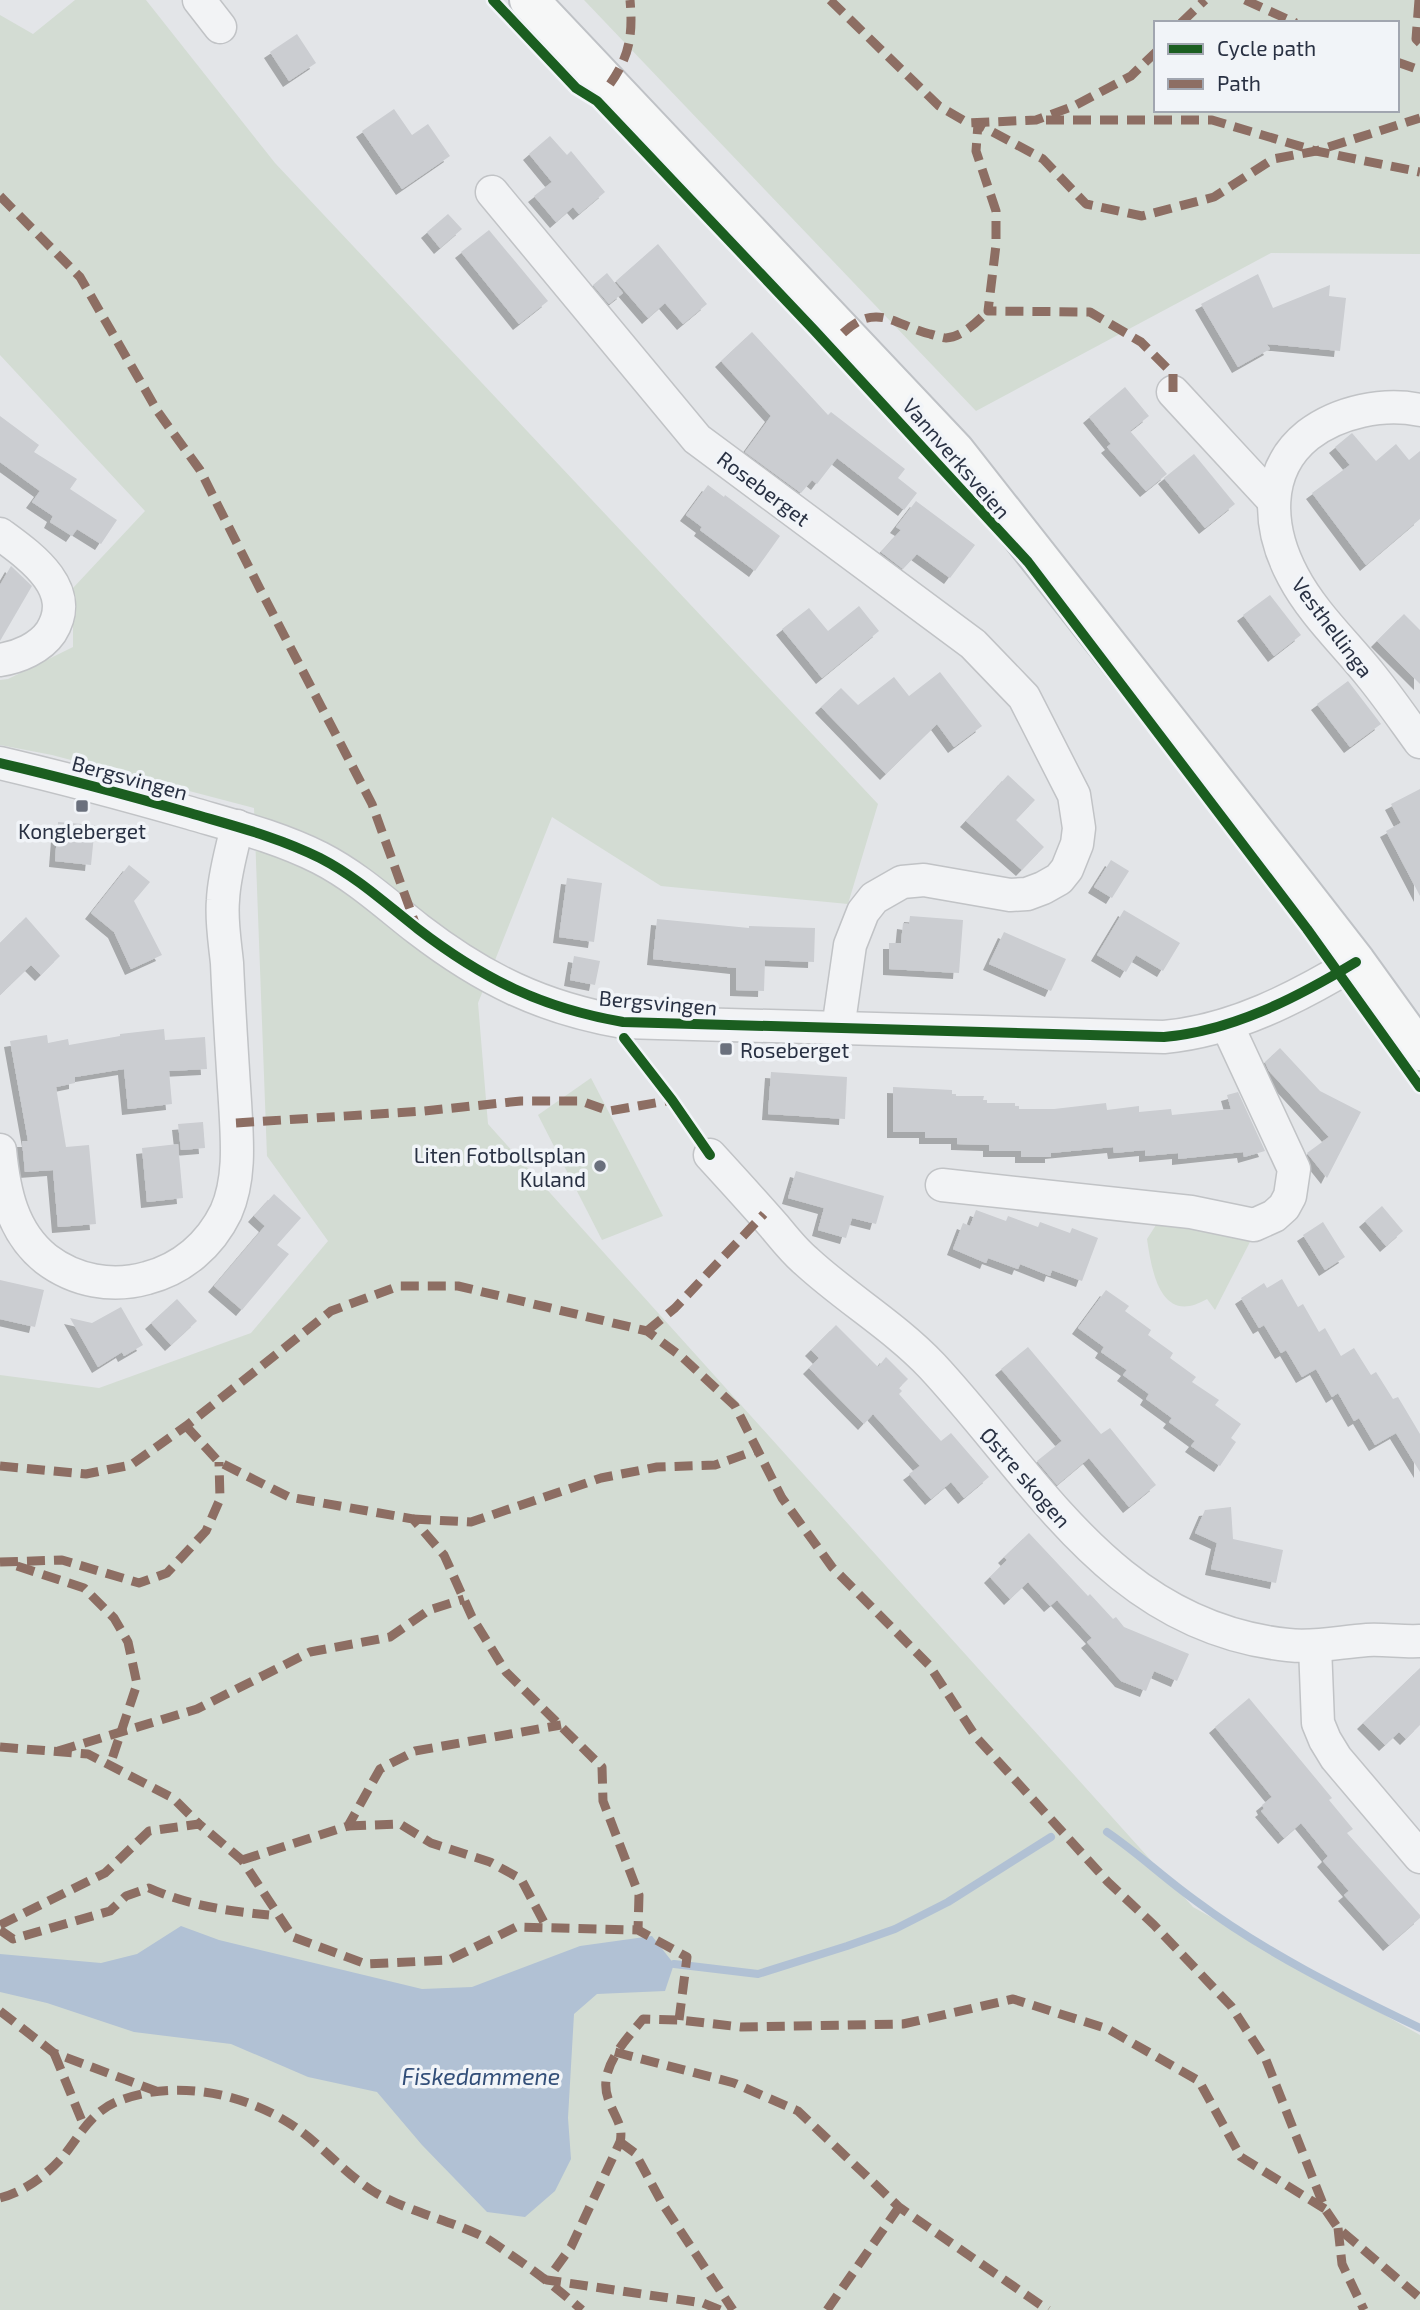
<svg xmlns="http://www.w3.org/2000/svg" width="1420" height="2310" viewBox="0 0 1420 2310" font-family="'Exo 2',sans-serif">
<defs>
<filter id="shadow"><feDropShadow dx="-6" dy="6" stdDeviation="0" flood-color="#0004"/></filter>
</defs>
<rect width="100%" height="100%" fill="#e3e5e8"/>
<g fill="#d3dcd3" fill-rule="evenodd">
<polygon points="75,0 146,0 275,163 878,804 848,904 661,886 552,817 478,1003 488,1124 1193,1907 1420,2035 1420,2310 0,2310 0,1375 99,1388 251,1333 328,1241 267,1156 254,808 52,755 0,745 0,680 8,679 73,647 73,588 145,511 0,355 0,15 33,34"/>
<path d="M584,0H1420V254L1271,253L976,411ZM1156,23H1397V110H1156Z"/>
<polygon points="591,1078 663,1216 602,1240 538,1115"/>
<path d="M1174,1218L1251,1240L1215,1310L1207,1299C1161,1326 1152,1273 1147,1239L1156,1225Z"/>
</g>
<polygon fill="#b1c1d4" points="181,1926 219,1940 422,1989 472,1987 580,1946 652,1936 674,1964 665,1991 597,1994 574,2014 568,2118 571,2159 555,2191 525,2217 487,2212 422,2145 377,2092 308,2077 231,2044 134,2032 47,2003 0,1992 0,1954 101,1963 137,1954"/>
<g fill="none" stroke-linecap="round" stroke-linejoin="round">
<g stroke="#b1c1d4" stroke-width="8">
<path d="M1107,1832C1138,1853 1165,1879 1196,1901C1264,1952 1343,1991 1420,2028"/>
<polyline points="674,1964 758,1974 847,1946 895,1929 948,1902 1051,1837"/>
</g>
</g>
<g fill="#cbcdd1" filter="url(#shadow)">
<polygon points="297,34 316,63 289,81 270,52"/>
<polygon points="394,109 412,135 428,124 450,156 402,189 362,131"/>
<polygon points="550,136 567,155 571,151 605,192 579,214 573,207 556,222 534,196 552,182 529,154"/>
<polygon points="448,214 462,229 440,248 427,232"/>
<polygon points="489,230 548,301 519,324 461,252"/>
<polygon points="658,244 707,304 683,324 665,303 648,318 616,281"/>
<polygon points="607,273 623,293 609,304 593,285"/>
<polygon points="1258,274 1273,308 1330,285 1329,296 1346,298 1340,351 1267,344 1270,349 1238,367 1201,304"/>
<polygon points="752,332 828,415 831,412 905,469 898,478 917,493 904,510 837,458 817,484 812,480 801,493 745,452 771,416 721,361"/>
<polygon points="1125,387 1149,416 1130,431 1167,474 1146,491 1107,447 1111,444 1089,417"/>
<polygon points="0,416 39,445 34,452 77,479 70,489 117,520 101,544 77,529 72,536 50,522 53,516 32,502 40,491 0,462"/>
<polygon points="1352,433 1376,461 1396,444 1409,460 1420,451 1420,519 1366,565 1312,493 1350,465 1335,447"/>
<polygon points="1194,454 1235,504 1205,528 1164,478"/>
<polygon points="708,485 724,497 725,495 780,536 755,571 700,530 702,527 686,515"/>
<polygon points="916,501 975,545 950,578 917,554 903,569 881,552 901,530 896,527"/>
<polygon points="11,566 32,586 0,641 0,585"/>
<polygon points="1270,595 1301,635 1274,656 1243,615"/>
<polygon points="859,606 879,631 822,678 782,629 809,608 828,631"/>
<polygon points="1404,614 1420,630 1420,684 1377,641"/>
<polygon points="940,672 982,726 954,747 937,724 886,774 821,707 841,688 858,705 894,677 909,696"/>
<polygon points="1348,681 1381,724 1350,747 1317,704"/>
<polygon points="1008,775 1035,800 1016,820 1044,847 1022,870 966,821"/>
<polygon points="1420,789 1420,896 1386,831 1401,823 1391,804"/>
<polygon points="58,822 95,825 91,865 55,861"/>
<polygon points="1111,860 1129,871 1112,898 1094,887"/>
<polygon points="129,865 150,882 134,901 162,955 131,969 114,932 91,913"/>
<polygon points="567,878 602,883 594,942 559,937"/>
<polygon points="1124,910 1180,943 1163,971 1136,955 1126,972 1097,955"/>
<polygon points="910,916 963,920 959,973 889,969 889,943 901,943 903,923 909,924"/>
<polygon points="26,917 60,956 41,975 31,965 0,995 0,943"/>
<polygon points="657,919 749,928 749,926 815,928 814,962 765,960 764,991 736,990 736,968 653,959"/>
<polygon points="1004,932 1066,959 1051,991 989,964"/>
<polygon points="574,956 600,961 595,985 570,980"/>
<polygon points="164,1029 165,1040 205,1037 207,1069 169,1071 172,1104 128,1109 124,1069 75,1077 75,1083 56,1087 66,1147 89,1145 96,1224 58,1227 53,1170 25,1172 22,1141 28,1141 10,1041 47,1035 48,1043 68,1039 69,1045 120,1036 120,1034"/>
<polygon points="1280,1048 1320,1091 1361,1112 1327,1178 1307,1153 1329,1137 1269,1071 1265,1062"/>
<polygon points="771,1072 847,1077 845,1119 768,1114"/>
<polygon points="893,1087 952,1090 952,1094 956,1094 956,1096 984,1096 983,1100 987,1100 987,1103 1015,1103 1015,1106 1019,1106 1019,1109 1054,1109 1106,1103 1107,1110 1139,1106 1139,1112 1171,1109 1172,1115 1231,1109 1227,1095 1238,1092 1265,1151 1244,1157 1243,1152 1178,1159 1178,1153 1145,1156 1145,1150 1114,1153 1113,1147 1051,1153 1051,1157 1021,1157 1021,1151 989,1151 989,1145 957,1144 957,1138 925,1138 925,1132 893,1132"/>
<polygon points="203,1122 205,1148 181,1150 178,1124"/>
<polygon points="178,1144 183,1198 147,1202 142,1148"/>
<polygon points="796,1171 884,1196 876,1224 852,1218 846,1238 818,1230 824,1208 788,1198"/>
<polygon points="274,1194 301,1218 277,1245 289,1254 242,1310 214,1286 265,1226 254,1216"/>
<polygon points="1382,1206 1403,1231 1386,1246 1365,1221"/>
<polygon points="976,1210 1006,1221 1008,1216 1038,1227 1040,1222 1070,1233 1072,1228 1098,1238 1082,1281 1052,1270 1050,1276 1020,1264 1018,1269 988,1258 986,1263 953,1249 963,1223 970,1226"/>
<polygon points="1323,1222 1345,1257 1325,1270 1303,1235"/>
<polygon points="1282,1279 1298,1307 1303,1304 1319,1332 1325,1328 1341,1356 1354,1348 1371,1375 1376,1372 1393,1399 1398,1397 1420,1434 1420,1472 1396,1433 1375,1445 1359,1418 1354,1421 1338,1393 1332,1397 1316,1369 1302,1377 1286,1350 1281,1353 1264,1325 1259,1328 1241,1298 1264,1283 1267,1288"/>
<polygon points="0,1280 44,1290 35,1327 0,1319"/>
<polygon points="1106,1290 1129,1306 1125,1311 1151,1330 1148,1335 1173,1353 1170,1358 1196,1377 1192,1382 1219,1400 1215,1405 1241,1424 1231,1438 1236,1442 1220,1466 1191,1446 1195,1441 1169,1422 1172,1418 1146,1399 1149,1394 1123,1375 1127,1370 1101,1352 1104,1347 1078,1328"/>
<polygon points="177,1299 197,1321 171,1345 151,1323"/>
<polygon points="121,1307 143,1345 124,1356 122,1352 98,1367 70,1318 92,1323"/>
<polygon points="836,1325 878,1367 886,1357 908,1379 899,1388 902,1391 899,1394 941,1441 951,1433 989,1477 964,1498 951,1482 931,1499 909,1474 920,1466 873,1414 864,1424 809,1368 819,1358 811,1350"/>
<polygon points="1028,1347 1101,1434 1110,1428 1156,1485 1129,1507 1089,1458 1057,1485 1037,1461 1062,1441 1001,1369"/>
<polygon points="1231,1507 1233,1539 1283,1550 1276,1583 1211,1569 1217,1543 1195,1533 1205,1510"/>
<polygon points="1029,1533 1088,1596 1090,1594 1113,1619 1116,1617 1124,1627 1189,1654 1177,1681 1154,1671 1146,1691 1121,1681 1087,1642 1092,1638 1057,1600 1050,1606 1028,1582 1010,1599 990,1577 1007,1560 1004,1557"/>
<polygon points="1420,1668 1420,1725 1406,1739 1399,1732 1385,1745 1363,1723"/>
<polygon points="1249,1698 1332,1798 1329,1800 1353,1829 1347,1833 1420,1915 1420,1918 1389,1945 1344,1895 1349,1891 1323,1861 1328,1856 1301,1823 1284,1838 1261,1811 1264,1809 1262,1805 1272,1797 1215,1727"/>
</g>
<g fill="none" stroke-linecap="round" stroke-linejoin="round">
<g stroke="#c1c3c6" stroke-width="35">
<g id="minor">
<polyline points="199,0 220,27"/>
<polyline points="492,192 697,439 973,644 1024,697 1074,795 1079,828 1077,844 1067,869 1059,879 1043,888 1027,894 1010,895 924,880 902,882 874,898 863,912 850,945 838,1029"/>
<polyline points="1173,392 1273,500"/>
<path d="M1420,410C1384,402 1338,412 1308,435C1263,471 1268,529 1293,576C1313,614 1346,644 1372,677C1389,698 1404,720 1420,742"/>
<path d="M0,534C30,556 78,589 51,632C40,648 19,657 0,660"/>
<path d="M0,763C64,778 127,795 190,813C234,826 278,837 320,858C357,877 386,904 418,929C483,979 542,1008 623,1022L1164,1037C1233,1031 1298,997 1356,962"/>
<path d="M0,1150C4,1191 12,1232 46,1259C75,1281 112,1288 147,1278C182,1269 210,1245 226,1212C241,1178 237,1138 235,1102C232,1056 229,1010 227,963C225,943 221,920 223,900C224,875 232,850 237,826"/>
<path d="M710,1155C732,1179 753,1202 774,1226C784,1238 794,1251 806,1261C846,1298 894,1326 932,1366C1039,1481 1114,1627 1288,1645C1315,1648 1340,1642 1367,1640C1385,1639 1402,1642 1420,1641"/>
<polyline points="942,1185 1191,1212 1254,1225 1274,1216 1284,1207 1290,1196 1294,1169 1227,1025"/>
<polyline points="1315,1646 1318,1723 1325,1740 1336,1758 1420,1857"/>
</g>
</g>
<g stroke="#bfc2c6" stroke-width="42">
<polyline id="major" points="529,0 955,451 1297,886 1356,962 1420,1051"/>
</g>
<use href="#minor" stroke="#f2f3f5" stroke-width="32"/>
<use href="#major" stroke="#f6f7f7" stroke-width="38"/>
<g stroke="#8d6e63" stroke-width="9" stroke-dasharray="18 9" stroke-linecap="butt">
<polyline points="830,0 939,106 968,123 1036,120 1074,106 1131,76 1156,52"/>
<polyline points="1245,0 1296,23"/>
<polyline points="1419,0 1416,39 1420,43"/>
<polyline points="1181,23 1205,0"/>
<polyline points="1397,62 1420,70"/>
<path d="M610,84C630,56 633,34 630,0"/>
<polyline points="1046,120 1212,120 1316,151 1420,172"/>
<polyline points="0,196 80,277 158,412 200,470 260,589 372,804 415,923"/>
<path d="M843,333C877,301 894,325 930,334C935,335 942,338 946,338C962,337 978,321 988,311"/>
<polyline points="1173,392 1173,374 1141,342 1090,312 988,311 996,245 996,211 976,151 978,124 1043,159 1086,204 1142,216 1214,197 1273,159 1316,151 1420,118"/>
<polyline points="236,1123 424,1111 521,1101 581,1101 609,1111 672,1100"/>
<polyline points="647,1331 675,1308 764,1214"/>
<polyline points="186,1426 219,1462 289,1497 413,1519 444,1555 472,1617 506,1672 602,1767 603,1801 639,1895 638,1930"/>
<polyline points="0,1466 86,1474 131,1465 186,1426 331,1311 399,1286 458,1286 647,1331 682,1357 735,1406 782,1498 832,1567 929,1665 976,1737 1108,1882 1154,1925 1231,2006 1266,2060 1325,2209 1338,2228 1420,2298"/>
<polyline points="413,1519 471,1522 601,1478 657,1467 715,1465 757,1450"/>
<polyline points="0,1562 62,1560 139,1583 167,1573 206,1531 220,1499 219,1462"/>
<polyline points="17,1566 84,1588 114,1618 128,1642 137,1684 110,1765"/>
<polyline points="0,1747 88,1754 173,1798 199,1824"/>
<polyline points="58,1751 197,1709 310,1652 390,1637 429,1610 464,1599"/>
<polyline points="348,1826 400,1824 431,1843 490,1862 521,1879 547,1928"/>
<polyline points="242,1860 348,1826 380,1769 415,1751 561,1725"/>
<polyline points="0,1925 105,1873 149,1831 199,1824 242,1860 293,1937 366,1964 449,1960 516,1927 638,1930 687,1957 679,2020"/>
<path d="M0,1930L13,1939L110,1911L126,1896L149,1888C187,1905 227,1911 269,1915"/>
<polyline points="0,2011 54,2053 156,2091"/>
<polyline points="615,2052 734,2083 798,2111 899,2207 1048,2310"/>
<polyline points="54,2053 84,2126"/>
<polyline points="620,2142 635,2153 662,2203 733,2310"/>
<path d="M0,2198C26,2191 48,2174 65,2154C82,2132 93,2110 121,2100C180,2078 253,2095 302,2132C327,2151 349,2177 376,2193C410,2212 449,2220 484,2237C493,2242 502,2249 511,2255C536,2272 559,2290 582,2310"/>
<polyline points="1338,2228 1342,2264 1364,2310"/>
<path d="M720,2310L703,2303L547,2280L571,2247L620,2142C624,2126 614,2116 609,2101C596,2070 625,2041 643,2019L679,2020L741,2027L903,2024L1013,1999L1108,2029L1199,2081L1241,2157L1325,2209"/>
<polyline points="827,2310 899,2207"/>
</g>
<g stroke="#f1f4f8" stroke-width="15">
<g id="cycleway">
<polyline points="493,0 576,88 597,101 814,330 1028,562 1307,929 1420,1087"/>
<path d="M0,763C64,778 127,795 190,813C234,826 278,837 320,858C357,877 386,904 418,929C483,979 542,1008 623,1022L1164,1037C1233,1031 1298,997 1356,962"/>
<polyline points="624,1038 672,1100 710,1155"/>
</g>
</g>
<use href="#cycleway" stroke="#1b5e20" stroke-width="10"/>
</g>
<g fill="#6a707d" stroke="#f1f4f8" stroke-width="2.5">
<rect x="75" y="799" width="14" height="14" rx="3.5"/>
<rect x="719" y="1042" width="14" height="14" rx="3.5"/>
<circle cx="600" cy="1166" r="7"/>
</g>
<g text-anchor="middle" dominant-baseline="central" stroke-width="7" stroke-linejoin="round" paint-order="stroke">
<g font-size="21" fill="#293143" stroke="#f1f4f8">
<text transform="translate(957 458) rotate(49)">Vannverksveien</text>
<text transform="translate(764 488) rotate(37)">Roseberget</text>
<text transform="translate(1333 627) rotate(53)">Vesthellinga</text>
<text transform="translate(130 777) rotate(15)">Bergsvingen</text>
<text transform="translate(658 1002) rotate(5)">Bergsvingen</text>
<text transform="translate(1026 1477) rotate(49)">Østre skogen</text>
</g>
<g font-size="21" fill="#293143" stroke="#f1f4f8">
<text x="82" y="830">Kongleberget</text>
<text x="740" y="1049" text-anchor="start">Roseberget</text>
<text x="586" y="1154" text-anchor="end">Liten Fotbollsplan<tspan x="586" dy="24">Kuland</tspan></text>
</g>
<g font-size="23" font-style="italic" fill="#324e78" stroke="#f1f4f8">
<text x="481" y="2076">Fiskedammene</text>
</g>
</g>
<rect x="1154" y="21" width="245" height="91" fill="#f1f4f8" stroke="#a1a6b0" stroke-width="2"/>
<rect x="1168" y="44" width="35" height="10" fill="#1b5e20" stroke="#a1a6b0" stroke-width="2"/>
<text x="1217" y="56" font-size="21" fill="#293143">Cycle path</text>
<rect x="1168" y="79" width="35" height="10" fill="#8d6e63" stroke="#a1a6b0" stroke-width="2"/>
<text x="1217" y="91" font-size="21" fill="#293143">Path</text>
</svg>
